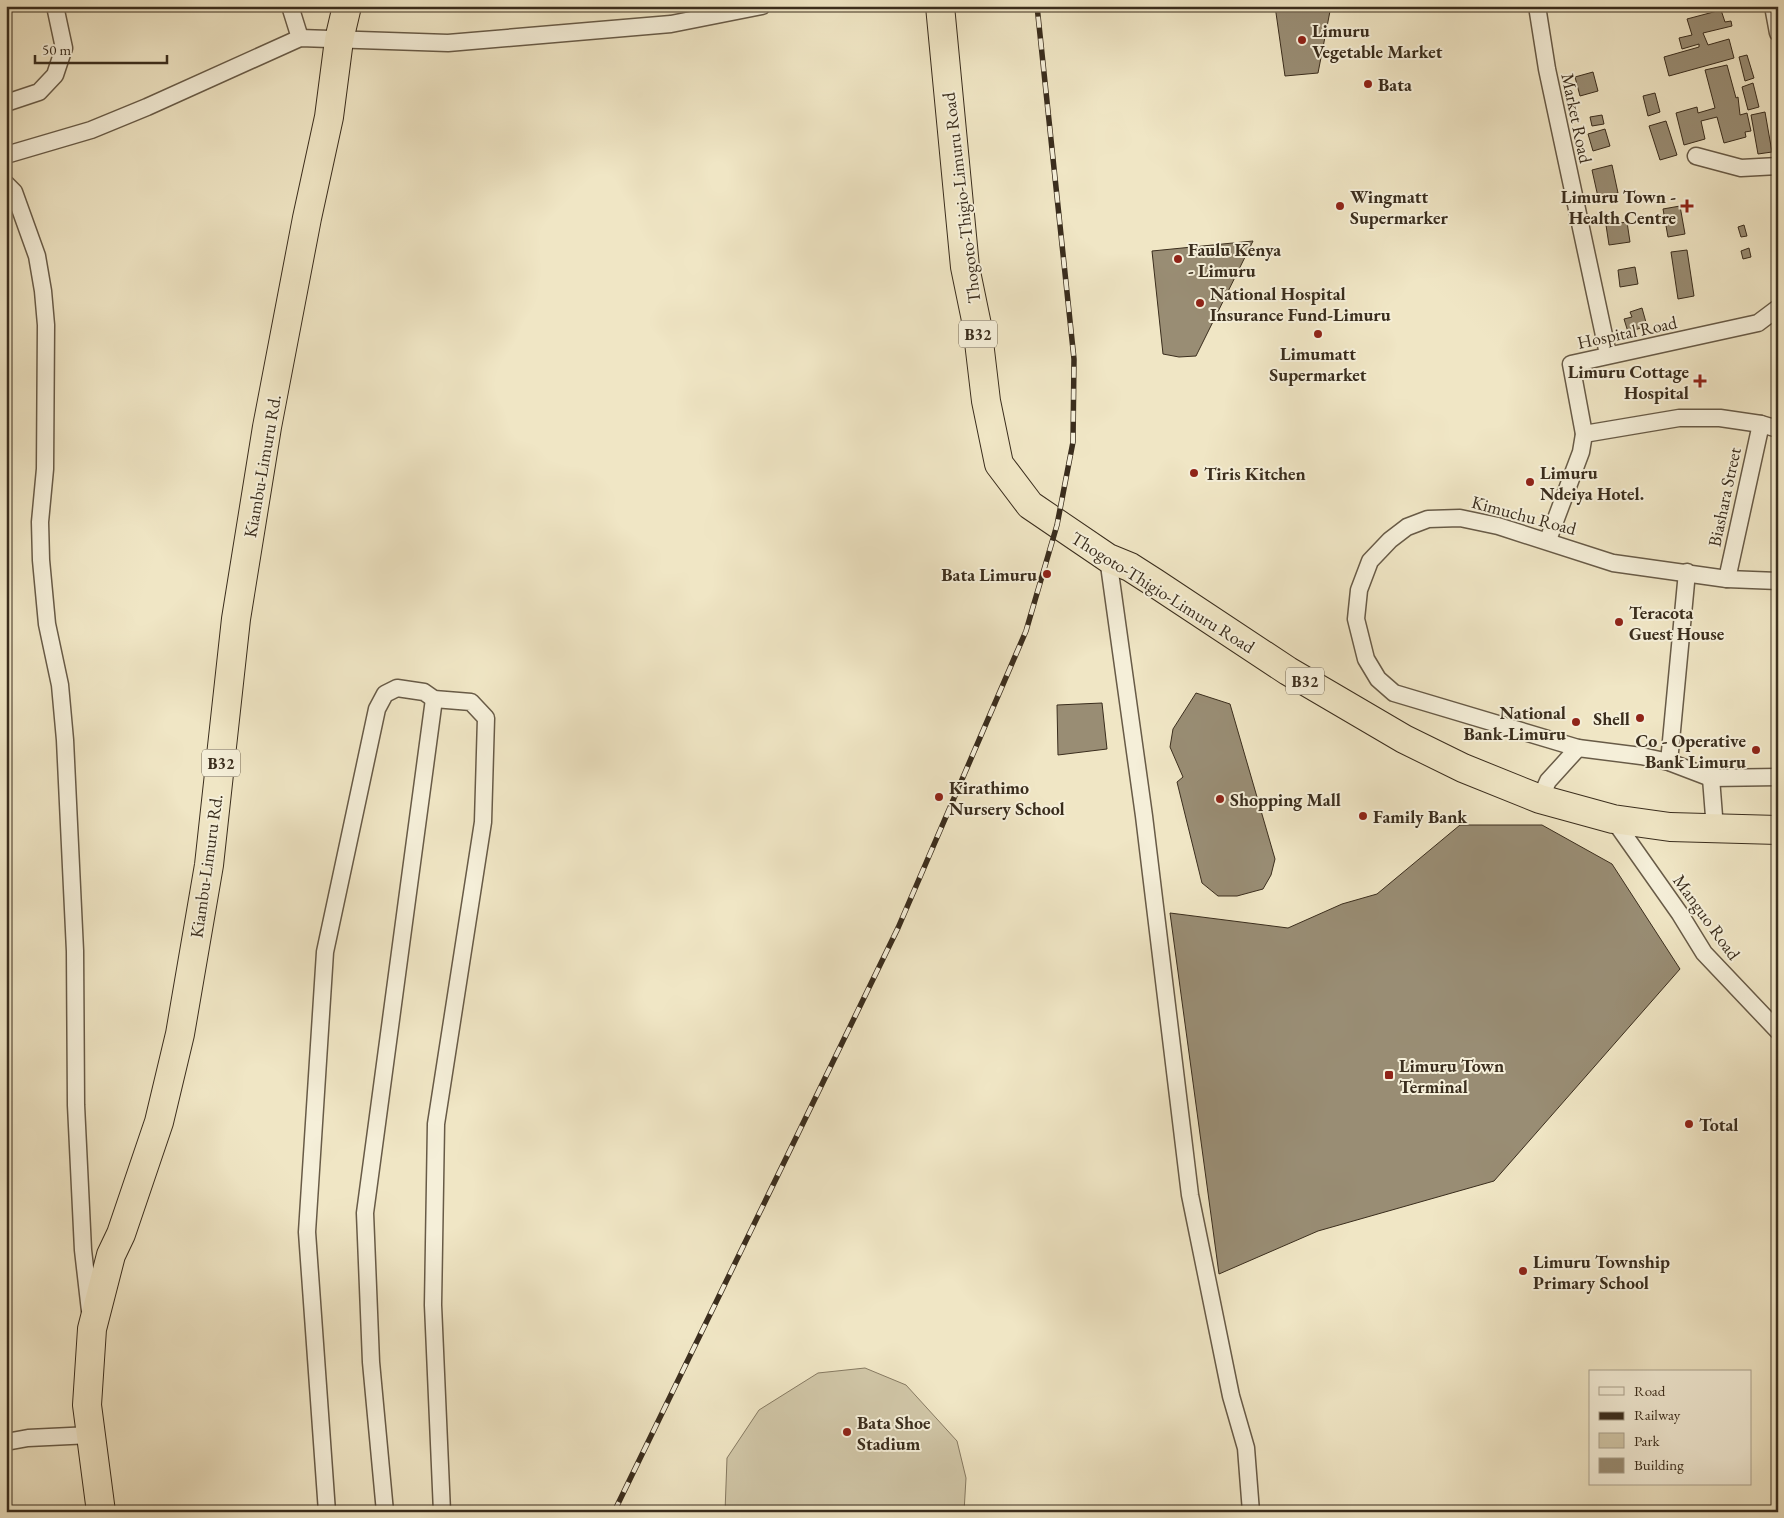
<svg xmlns="http://www.w3.org/2000/svg" width="1784" height="1518" viewBox="0 0 1784 1518" font-family="'EB Garamond',serif">
<rect width="100%" height="100%" fill="#f0e6c5"/>
<filter id="stains"><feTurbulence type="fractalNoise" baseFrequency=".004" numOctaves="4"/><feColorMatrix values="0 0 0 0 .2 0 0 0 0 .09 0 0 0 0 .02 0 0 0 .5 -.17"/></filter>
<radialGradient id="worn" r=".72"><stop offset=".6" stop-color="#630" stop-opacity="0"/><stop offset="1" stop-color="#630" stop-opacity=".3"/></radialGradient>
<polygon fill="#d1c7a8" stroke="#867a62" points="865,1368 906,1385 957,1441 966,1478 964,1512 725,1512 727,1458 759,1410 818,1373"/>
<g fill="#998d74" stroke="#3a2d1d">
<polygon points="1275,6 1331,6 1318,73 1285,76"/>
<polygon points="1721,10 1725,22 1731,21 1732,26 1703,33 1708,45 1729,39 1734,58 1669,76 1664,57 1699,47 1699,44 1682,49 1679,38 1692,35 1687,19"/>
<polygon points="1747,55 1754,78 1745,81 1739,57"/>
<polygon points="1727,65 1736,98 1738,97 1740,115 1747,113 1751,131 1745,132 1746,137 1724,143 1717,117 1701,121 1705,139 1684,145 1676,113 1697,107 1698,113 1715,108 1705,70"/>
<polygon points="1593,72 1598,91 1580,96 1575,77"/>
<polygon points="1753,83 1759,107 1748,110 1742,87"/>
<polygon points="1655,93 1660,112 1648,116 1643,96"/>
<polygon points="1765,112 1772,152 1758,154 1751,115"/>
<polygon points="1602,115 1604,124 1592,126 1590,117"/>
<polygon points="1666,121 1677,155 1660,160 1649,126"/>
<polygon points="1605,129 1610,146 1593,151 1588,134"/>
<polygon points="1612,165 1618,193 1598,197 1592,170"/>
<polygon points="1680,206 1685,234 1668,237 1663,209"/>
<polygon points="1627,222 1630,242 1609,245 1606,225"/>
<polygon points="1744,225 1747,236 1741,237 1738,227"/>
<polygon points="1253,241 1196,356 1179,357 1163,354 1152,251"/>
<polygon points="1749,248 1751,257 1743,259 1741,251"/>
<polygon points="1687,250 1694,296 1678,299 1671,252"/>
<polygon points="1635,267 1638,284 1620,287 1618,270"/>
<polygon points="1642,308 1647,326 1628,332 1624,319 1632,317 1630,312"/>
<polygon points="1196,693 1230,704 1275,859 1271,875 1263,889 1237,896 1218,896 1202,883 1177,782 1183,777 1170,747 1173,729"/>
<polygon points="1102,703 1107,749 1058,755 1057,705"/>
<polygon points="1460,825 1542,825 1612,864 1680,969 1494,1181 1318,1231 1219,1274 1170,913 1288,928 1342,904 1377,894"/>
</g>
<g fill="none" stroke-linecap="round" stroke-linejoin="round">
<g stroke="#685b47" stroke-width="19">
<g id="minor">
<polyline points="290,6 300,38"/>
<polyline points="1537,6 1547,69 1608,354"/>
<polyline points="1773,6 1778,33"/>
<polyline points="6,103 39,92 55,75 64,48 55,6"/>
<polyline points="6,155 91,130 147,107 300,38 448,43 671,24 762,6"/>
<polyline points="1696,156 1741,168 1778,166"/>
<polyline points="6,184 14,192 37,256 43,291 46,325 45,469 40,522 41,560 47,624 60,685 65,740 75,951 76,1105 83,1250 90,1311"/>
<polyline points="1584,434 1679,418 1720,418 1761,424 1778,429"/>
<polyline points="1548,540 1581,452 1584,434 1571,364 1758,323 1778,308"/>
<polyline points="1108,558 1144,816 1190,1195 1231,1396 1246,1448 1251,1512"/>
<polyline points="1727,579 1761,424"/>
<polyline points="1778,581 1727,579 1613,563 1498,526 1460,518 1428,519 1407,527 1390,540 1370,561 1359,590 1356,619 1366,659 1378,679 1394,693 1578,748 1641,756 1669,762 1711,778 1778,777"/>
<polyline points="1669,762 1687,572"/>
<polyline points="1711,778 1715,829"/>
<polyline points="1540,799 1548,781 1578,748"/>
<polyline points="1613,819 1680,914 1704,953 1778,1031"/>
<polyline points="6,1442 28,1438 91,1435"/>
<polyline points="327,1512 307,1232 325,952 377,709 385,694 397,688 424,692 434,699 471,702 486,718 483,822 436,1124 433,1305 442,1512"/>
<polyline points="385,1512 371,1362 365,1213 434,699"/>
</g>
</g>
<g stroke="#3a2d1d" stroke-width="30">
<g id="trunk">
<polyline points="940,6 965,267 977,325 986,401 999,464 1030,505 1108,558 1130,567 1155,583 1288,671 1404,739 1463,768 1540,799 1613,819 1670,827 1778,830"/>
<polyline points="101,1512 87,1405 92,1329 111,1255 121,1234 159,1122 180,1034 209,865 236,619 267,427 307,218 329,117 339,40 347,6"/>
</g>
</g>
<use href="#minor" stroke="#f5efd9" stroke-width="16"/>
<use href="#trunk" stroke="#f0e6c5" stroke-width="28"/>
<g stroke="#3a2d1d" stroke-width="5.5">
<polyline id="rail" points="614,1512 898,928 1026,631 1057,525 1073,442 1074,359 1037,6"/>
</g>
<use href="#rail" stroke="#f5efd9" stroke-width="4" stroke-dasharray="11" stroke-linecap="butt"/>
</g>
<g fill="#8f2418" stroke="#f5efd9" stroke-width="2">
<circle cx="1302" cy="40" r="5"/>
<circle cx="1368" cy="84" r="5"/>
<circle cx="1340" cy="206" r="5"/>
<path d="M1684.5 198.5h5v5h5v5h-5v5h-5v-5h-5v-5h5z"/>
<circle cx="1178" cy="259" r="5"/>
<circle cx="1200" cy="303" r="5"/>
<circle cx="1318" cy="334" r="5"/>
<path d="M1697.5 373.5h5v5h5v5h-5v5h-5v-5h-5v-5h5z"/>
<circle cx="1194" cy="473" r="5"/>
<circle cx="1530" cy="482" r="5"/>
<circle cx="1047" cy="574" r="5"/>
<circle cx="1619" cy="622" r="5"/>
<circle cx="1640" cy="718" r="5"/>
<circle cx="1576" cy="722" r="5"/>
<circle cx="1756" cy="750" r="5"/>
<circle cx="939" cy="797" r="5"/>
<circle cx="1220" cy="799" r="5"/>
<circle cx="1363" cy="816" r="5"/>
<rect x="1384" y="1070" width="10" height="10" rx="2.5"/>
<circle cx="1689" cy="1124" r="5"/>
<circle cx="1523" cy="1271" r="5"/>
<circle cx="847" cy="1432" r="5"/>
</g>
<g text-anchor="middle" dominant-baseline="central" stroke-width="4" stroke-linejoin="round" paint-order="stroke">
<g fill="#f5efd9" stroke="#726755" stroke-width="1">
<rect x="959" y="320.5" width="38" height="27" rx="4"/>
<rect x="1286" y="667.5" width="38" height="27" rx="4"/>
<rect x="202" y="749.5" width="38" height="27" rx="4"/>
</g>
<g font-size="16" font-weight="bold" fill="#3a2d1d">
<text x="978" y="334">B32</text>
<text x="1305" y="681">B32</text>
<text x="221" y="763">B32</text>
</g>
<g font-size="18" font-weight="bold" fill="#3a2d1d" stroke="#f5efd9" text-anchor="start">
<text x="1312" y="30">Limuru<tspan x="1312" dy="21">Vegetable Market</tspan></text>
<text x="1378" y="84">Bata</text>
<text x="1350" y="196">Wingmatt<tspan x="1350" dy="21">Supermarker</tspan></text>
<text x="1676" y="196" text-anchor="end">Limuru Town -<tspan x="1676" dy="21">Health Centre</tspan></text>
<text x="1188" y="249">Faulu Kenya<tspan x="1188" dy="21">- Limuru</tspan></text>
<text x="1210" y="293">National Hospital<tspan x="1210" dy="21">Insurance Fund-Limuru</tspan></text>
<text x="1318" y="353" text-anchor="middle">Limumatt<tspan x="1318" dy="21">Supermarket</tspan></text>
<text x="1689" y="371" text-anchor="end">Limuru Cottage<tspan x="1689" dy="21">Hospital</tspan></text>
<text x="1540" y="472">Limuru<tspan x="1540" dy="21">Ndeiya Hotel.</tspan></text>
<text x="1204" y="473">Tiris Kitchen</text>
<text x="1037" y="574" text-anchor="end">Bata Limuru</text>
<text x="1629" y="612">Teracota<tspan x="1629" dy="21">Guest House</tspan></text>
<text x="1566" y="712" text-anchor="end">National<tspan x="1566" dy="21">Bank-Limuru</tspan></text>
<text x="1630" y="718" text-anchor="end">Shell</text>
<text x="1746" y="740" text-anchor="end">Co - Operative<tspan x="1746" dy="21">Bank Limuru</tspan></text>
<text x="949" y="787">Kirathimo<tspan x="949" dy="21">Nursery School</tspan></text>
<text x="1230" y="799">Shopping Mall</text>
<text x="1373" y="816">Family Bank</text>
<text x="1399" y="1065">Limuru Town<tspan x="1399" dy="21">Terminal</tspan></text>
<text x="1699" y="1124">Total</text>
<text x="1533" y="1261">Limuru Township<tspan x="1533" dy="21">Primary School</tspan></text>
<text x="857" y="1422">Bata Shoe<tspan x="857" dy="21">Stadium</tspan></text>
</g>
<g font-size="18" fill="#3a2d1d" stroke="#f5efd9">
<text transform="translate(1577 118) rotate(78)">Market Road</text>
<text transform="translate(961 198) rotate(-97)">Thogoto-Thigio-Limuru Road</text>
<text transform="translate(1627 332) rotate(-12)">Hospital Road</text>
<text transform="translate(262 466) rotate(-80)">Kiambu-Limuru Rd.</text>
<text transform="translate(1724 497) rotate(-78)">Biashara Street</text>
<text transform="translate(1524 515) rotate(15)">Kimuchu Road</text>
<text transform="translate(1163 592) rotate(32)">Thogoto-Thigio-Limuru Road</text>
<text transform="translate(206 866) rotate(-82)">Kiambu-Limuru Rd.</text>
<text transform="translate(1707 917) rotate(54)">Manguo Road</text>
</g>
</g>
<rect width="1784" height="1518" fill="none" stroke="#f0e6c5" stroke-width="25"/>
<rect x="8" y="8" width="1769" height="1503" fill="none" stroke="#3a2d1d" stroke-width="2.5"/>
<rect x="12" y="12" width="1759" height="1493" fill="none" stroke="#3a2d1d"/>
<rect x="1589" y="1370" width="162" height="115" fill="#f5efd9" stroke="#aaa18e"/>
<rect x="1599" y="1387" width="25" height="8" fill="#f5efd9" stroke="#aaa18e"/>
<text x="1634" y="1396" font-size="15" fill="#3a2d1d">Road</text>
<rect x="1599" y="1412" width="25" height="8" fill="#3a2d1d" stroke="#aaa18e"/>
<text x="1634" y="1420" font-size="15" fill="#3a2d1d">Railway</text>
<rect x="1599" y="1433" width="25" height="15" fill="#d1c7a8" stroke="#aaa18e"/>
<text x="1634" y="1446" font-size="15" fill="#3a2d1d">Park</text>
<rect x="1599" y="1458" width="25" height="15" fill="#998d74" stroke="#aaa18e"/>
<text x="1634" y="1470" font-size="15" fill="#3a2d1d">Building</text>
<path d="M35 55v8h132v-8" fill="none" stroke="#3a2d1d" stroke-width="2.5"/>
<text x="42" y="55" font-size="15" fill="#3a2d1d" stroke="#f5efd9" stroke-width="4" paint-order="stroke">50 m</text>
<rect width="100%" height="100%" filter="url(#stains)"/>
<rect width="100%" height="100%" fill="url(#worn)"/>
</svg>
